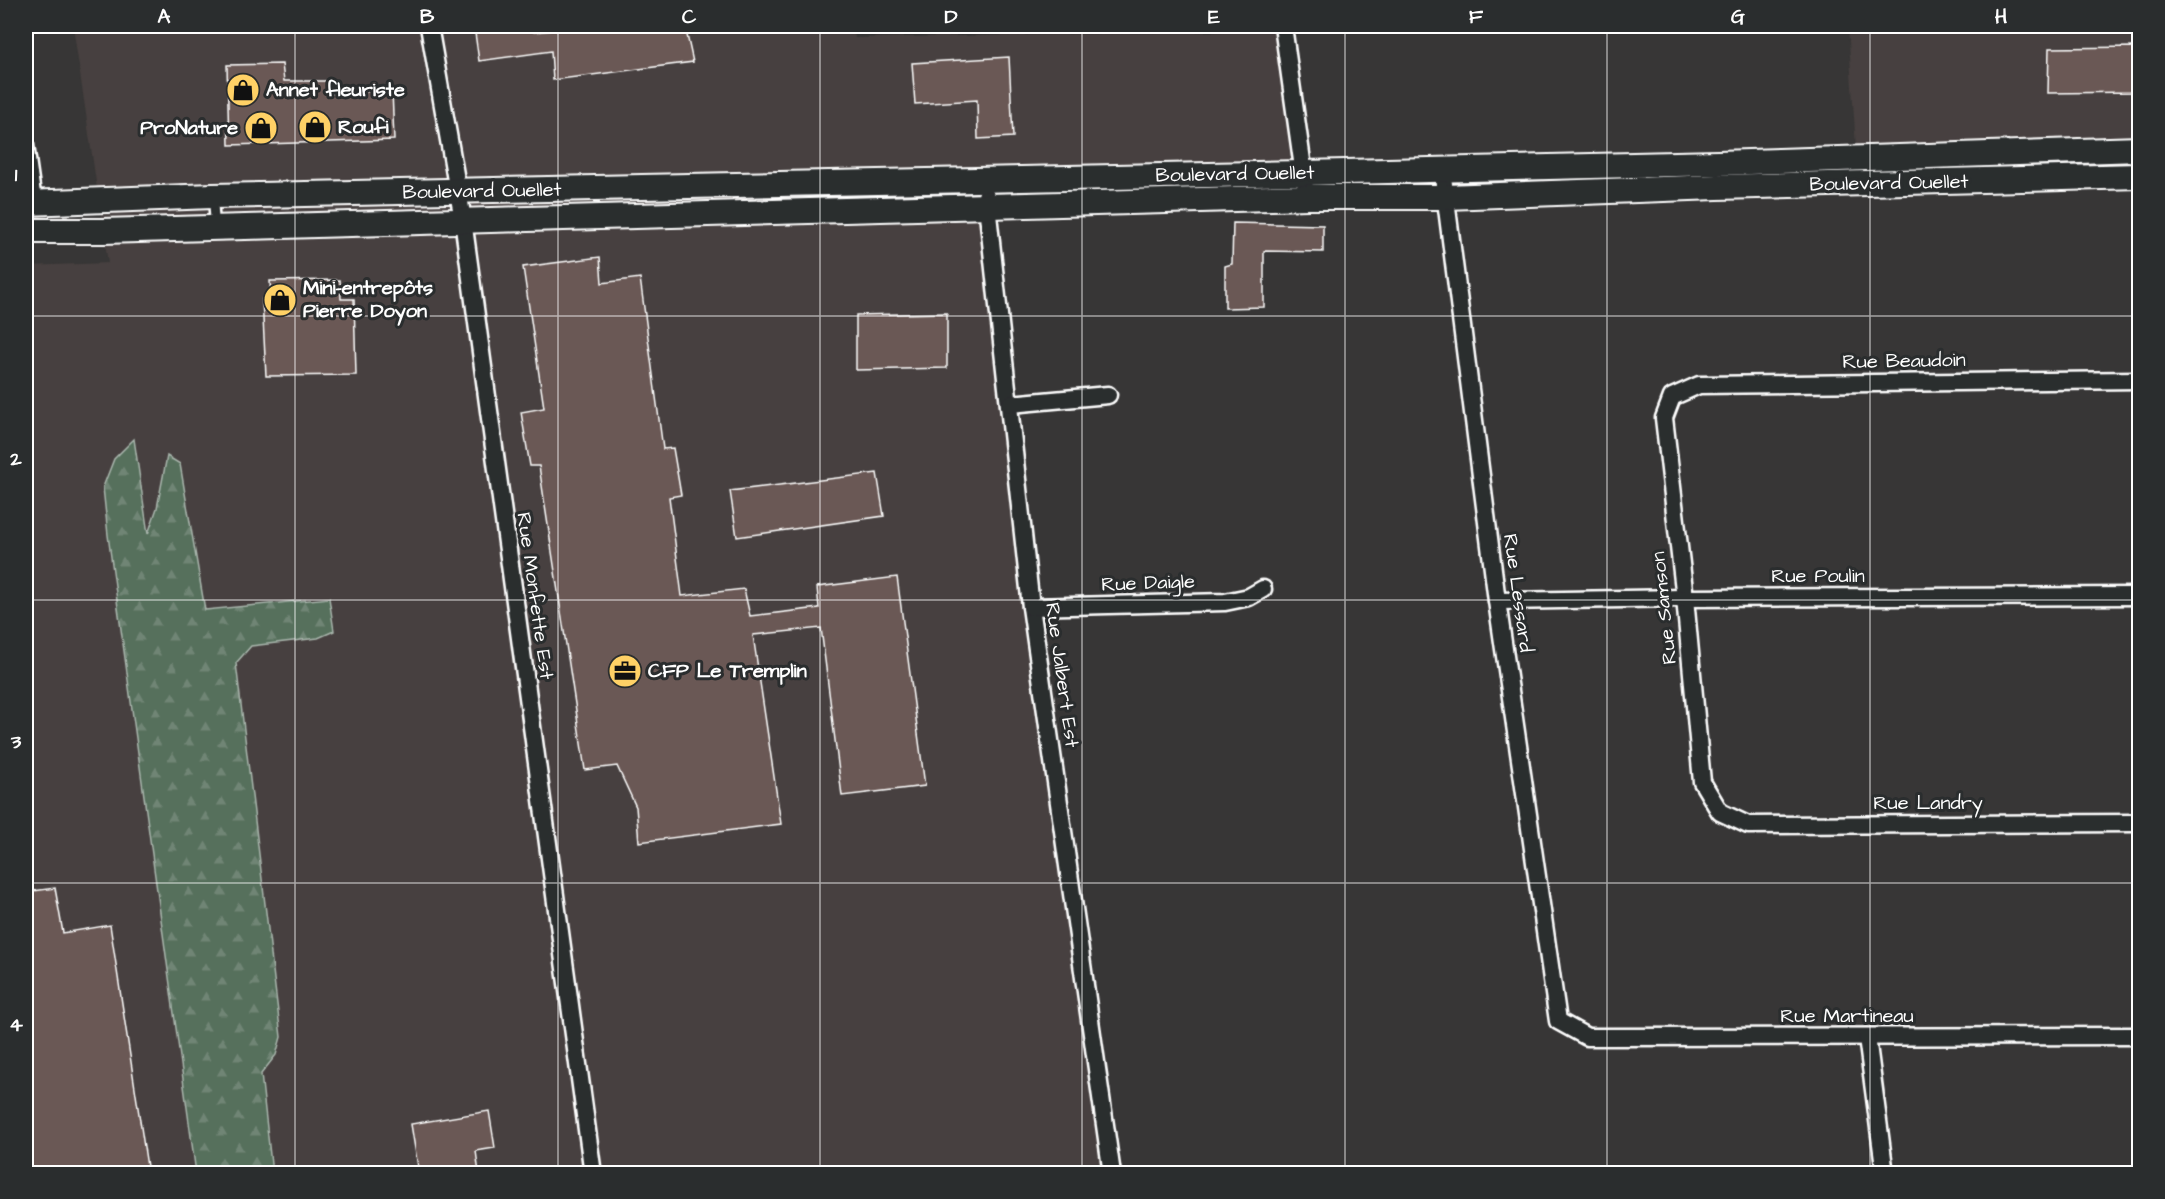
<svg xmlns="http://www.w3.org/2000/svg" width="2165" height="1199" viewBox="0 0 2165 1199" font-family="'Architects Daughter',sans-serif">
<defs>
<pattern id="forest-firs" width="22" height="20" patternUnits="userSpaceOnUse" patternTransform="scale(1.5)"><rect width="22" height="20" fill="#566f5c"/><path d="M5 1l3.5 6h-7zM16 11l3.5 6h-7z" fill="#6f8574"/></pattern>
</defs>
<rect width="100%" height="100%" fill="#373636"/>
<filter id="ink" filterUnits="userSpaceOnUse"><feTurbulence type="fractalNoise" baseFrequency=".0167" numOctaves="2"/><feDisplacementMap in="SourceGraphic" scale="12" xChannelSelector="R" yChannelSelector="G"/><feConvolveMatrix kernelMatrix="1 2 1 2 8 2 1 2 1" color-interpolation-filters="sRGB"/></filter>
<g filter="url(#ink)">
<g fill="#47403f">
<polygon points="73,26 853,26 855,38 1285,30 1308,197 988,207 1112,1173 26,1173 26,266 108,263"/>
<polygon points="1848,26 2139,26 2139,139 1856,148"/>
</g>
<polygon fill="url(#forest-firs)" stroke="#aab7ae" stroke-width="1.5" points="134,439 148,534 157,508 167,456 180,464 205,610 329,598 334,631 318,638 251,646 236,663 281,1037 276,1055 261,1074 272,1173 196,1173 108,535 103,487 114,459"/>
<g fill="#6b5955" stroke="#fff" stroke-width="1.5">
<polygon points="474,26 533,26 534,32 597,26 685,26 693,62 553,80 551,51 479,61"/>
<polygon points="2139,47 2139,92 2048,93 2049,48"/>
<polygon points="1009,57 1013,137 978,139 977,100 915,104 912,63"/>
<polygon points="282,64 284,81 327,81 327,94 392,90 394,140 229,145 227,65"/>
<polygon points="1233,223 1323,225 1323,252 1264,251 1264,307 1225,308 1225,266 1232,264"/>
<polygon points="600,257 602,283 640,278 663,449 673,448 681,495 669,497 682,596 744,589 750,616 819,608 817,587 897,577 925,786 842,796 821,628 753,635 781,824 639,842 636,807 617,766 585,770 539,466 530,466 521,412 544,408 523,267"/>
<polygon points="340,280 341,299 354,299 356,375 266,376 262,299 271,299 270,281"/>
<polygon points="947,313 947,368 856,370 856,315"/>
<polygon points="877,473 884,516 737,537 730,491"/>
<polygon points="55,888 63,933 110,925 148,1173 26,1173 26,892"/>
<polygon points="489,1111 495,1148 476,1151 479,1173 419,1173 411,1124"/>
</g>
<g fill="none" stroke-linecap="round" stroke-linejoin="round">
<g stroke="#fff" stroke-width="13">
<g id="lane">
<polyline points="26,124 37,201"/>
<polyline points="213,197 215,226"/>
</g>
</g>
<g stroke="#fff" stroke-width="21">
<g id="street">
<polyline points="429,26 463,220 593,1174"/>
<polyline points="1283,26 1305,182"/>
<polyline points="1442,169 1497,601 1558,1021 1587,1037 2140,1036"/>
<polyline points="986,196 1031,607 1112,1174"/>
<polyline points="2140,380 1699,385 1672,397 1664,418 1685,598 1702,782 1720,812 1748,825 2140,823"/>
<polyline points="1010,404 1108,395"/>
<polyline points="1497,601 1685,598 2140,596"/>
<polyline points="1031,607 1225,602 1249,597 1263,589"/>
<polyline points="1867,1037 1885,1174"/>
</g>
</g>
<g stroke="#fff" stroke-width="28">
<g id="secondary">
<polyline points="26,203 213,196 1304,173 1718,163 2140,149"/>
<polyline points="26,231 103,231 1308,197 1446,197 1717,187 2140,176"/>
</g>
</g>
<use href="#lane" stroke="#2a2d2e" stroke-width="8"/>
<use href="#street" stroke="#2a2d2e" stroke-width="16"/>
<use href="#secondary" stroke="#2a2d2e" stroke-width="24"/>
</g>
</g>
<path fill="none" stroke="#fff" stroke-width="1.5" stroke-opacity="0.55" d="M295,26V1174M558,26V1174M820,26V1174M1082,26V1174M1345,26V1174M1607,26V1174M1870,26V1174M26,316H2140M26,600H2140M26,883H2140"/>
<defs>
<g id="shop-disc" transform="scale(1.725)"><circle r="9.5" fill="#ffd166" stroke="#2a2d2e"/><path d="M-5-2.5h2.3a2.7 3.5 0 0 1 5.4 0H5L5.5 6h-11ZM-1.5-2.5h3a1.5 2.3 0 0 0-3 0Z" fill="#111"/></g>
<g id="office-disc" transform="scale(1.725)"><circle r="9.5" fill="#ffd166" stroke="#2a2d2e"/><path d="M-6-3h4V-5.5h4V-3h4V5H-6ZM-1-4.5V-3h2v-1.5ZM-6 0V1H6V0Z" fill="#111"/></g>
</defs>
<g fill-rule="evenodd">
<use href="#shop-disc" x="243" y="90"/>
<use href="#shop-disc" x="315" y="127"/>
<use href="#shop-disc" x="261" y="128"/>
<use href="#shop-disc" x="280" y="300"/>
<use href="#office-disc" x="625" y="671"/>
</g>
<g text-anchor="middle" dominant-baseline="central" stroke-width="6" stroke-linejoin="round" paint-order="stroke">
<g font-size="20" font-weight="bold" fill="#fff" stroke="#2a2d2e" text-anchor="start">
<text x="266" y="90">Annet fleuriste</text>
<text x="338" y="127">Roufi</text>
<text x="238" y="128" text-anchor="end">ProNature</text>
<text x="303" y="288">Mini-entrepôts<tspan x="303" dy="23">Pierre Doyon</tspan></text>
<text x="648" y="671">CFP Le Tremplin</text>
</g>
<g font-size="20" fill="#fff" stroke="#2a2d2e">
<text transform="translate(1235 174) rotate(-1)">Boulevard Ouellet</text>
<text transform="translate(1889 183) rotate(-1)">Boulevard Ouellet</text>
<text transform="translate(482 191) rotate(-1)">Boulevard Ouellet</text>
<text transform="translate(1904 361) rotate(-1)">Rue Beaudoin</text>
<text x="1818" y="576">Rue Poulin</text>
<text transform="translate(1148 583) rotate(-2)">Rue Daigle</text>
<text transform="translate(1518 593) rotate(82)">Rue Lessard</text>
<text transform="translate(535 596) rotate(82)">Rue Monfette Est</text>
<text transform="translate(1664 608) rotate(-96)">Rue Samson</text>
<text transform="translate(1062 675) rotate(82)">Rue Jalbert Est</text>
<text x="1928" y="803">Rue Landry</text>
<text x="1847" y="1016">Rue Martineau</text>
</g>
</g>
<rect width="2165" height="1199" fill="none" stroke="#2a2d2e" stroke-width="66"/>
<rect x="33" y="33" width="2099" height="1133" fill="none" stroke="#fff" stroke-width="2"/>
<g font-size="20" text-anchor="middle" font-weight="bold" fill="#fff">
<text x="164" y="23">A</text>
<text x="427" y="23">B</text>
<text x="689" y="23">C</text>
<text x="951" y="23">D</text>
<text x="1214" y="23">E</text>
<text x="1476" y="23">F</text>
<text x="1738" y="23">G</text>
<text x="2001" y="23">H</text>
<text x="16" y="181">1</text>
<text x="16" y="465">2</text>
<text x="16" y="748">3</text>
<text x="16" y="1031">4</text>
</g>
</svg>
